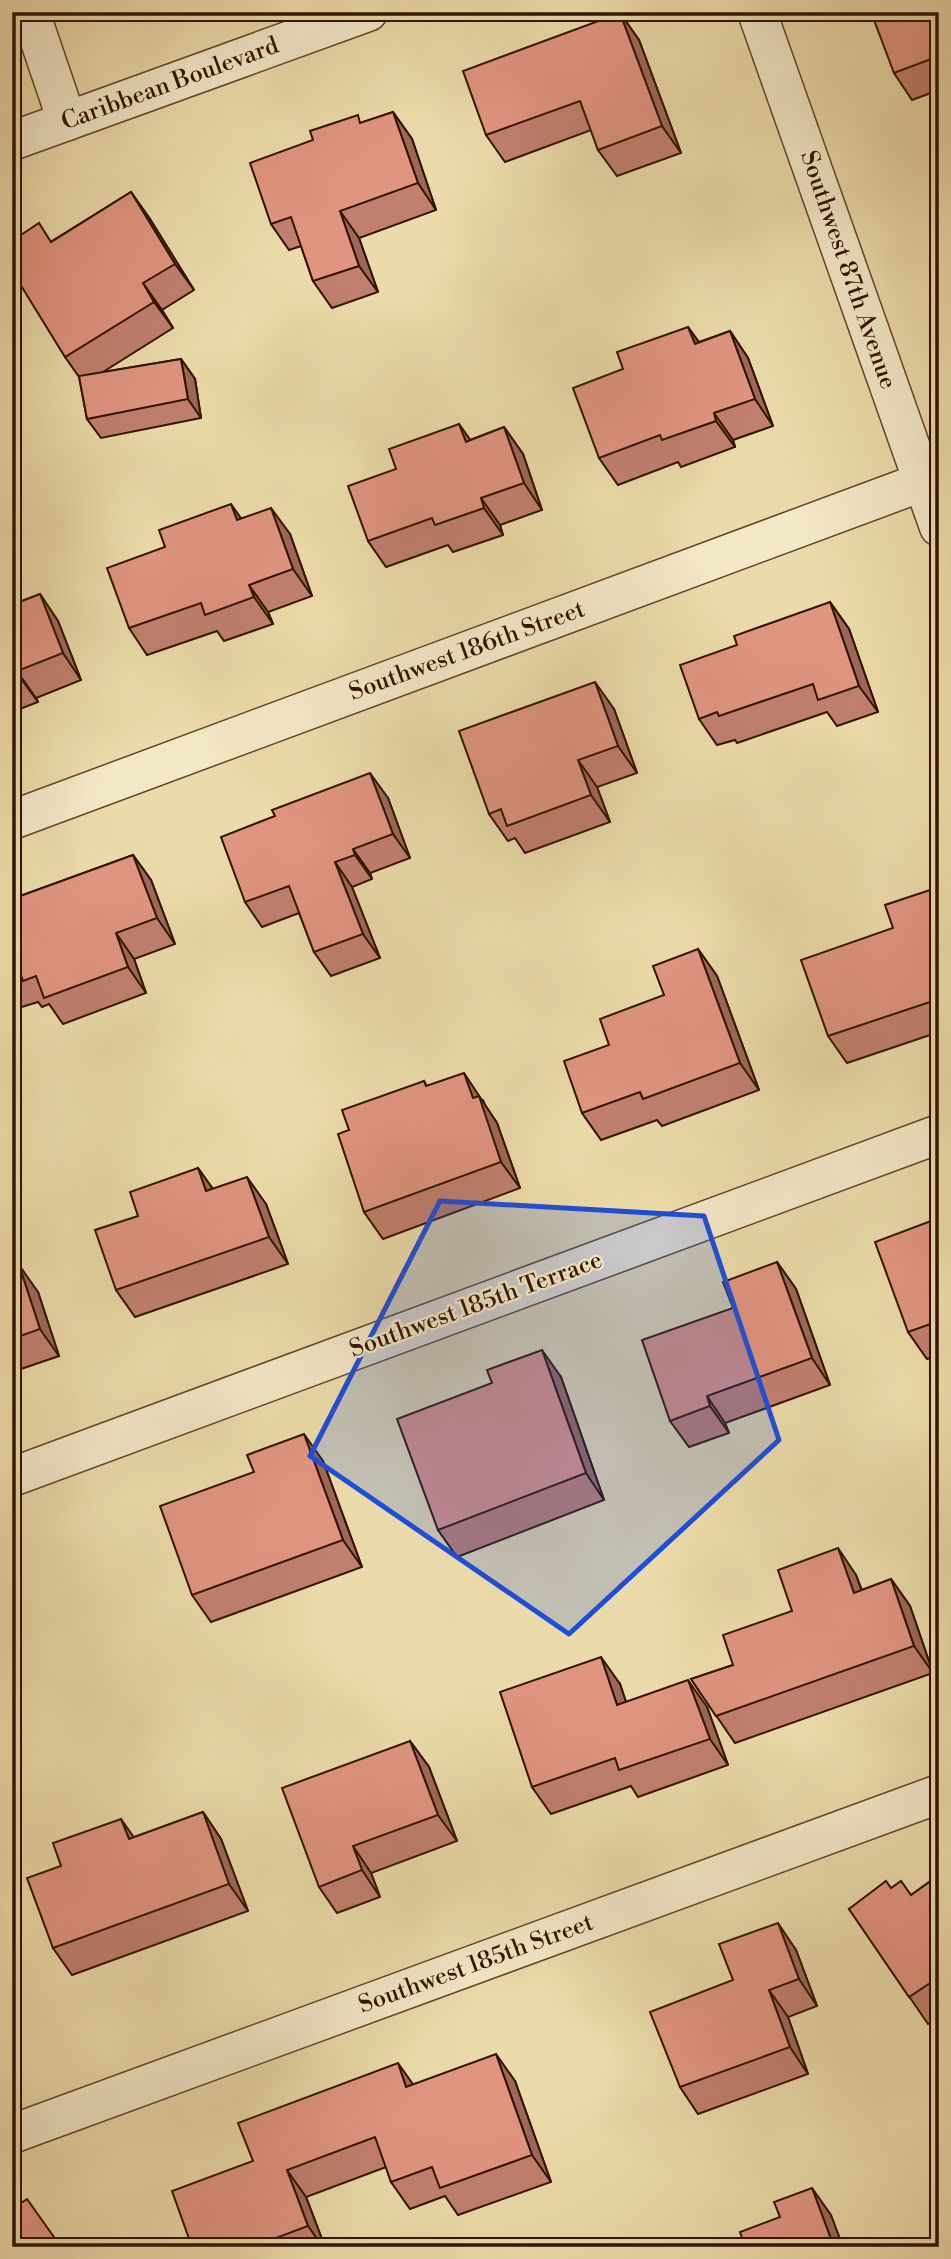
<svg xmlns="http://www.w3.org/2000/svg" width="951" height="2259" viewBox="0 0 951 2259" font-family="'Libre Bodoni',serif">
<rect width="100%" height="100%" fill="#ecdbaa"/>
<filter id="stains"><feTurbulence type="fractalNoise" baseFrequency=".00286" numOctaves="4"/><feColorMatrix values="0 0 0 0 .2 0 0 0 0 .09 0 0 0 0 .02 0 0 0 .5 -.17"/></filter>
<radialGradient id="worn" r=".72"><stop offset=".6" stop-color="#630" stop-opacity="0"/><stop offset="1" stop-color="#630" stop-opacity=".3"/></radialGradient>
<g fill="none" stroke-linecap="round" stroke-linejoin="round">
<g stroke="#60452b" stroke-width="41">
<g id="minor">
<polyline points="30,12 67,121"/>
<polyline points="12,820 922,482"/>
<polyline points="12,1477 939,1134"/>
<polyline points="12,2134 939,1794"/>
</g>
</g>
<g stroke="#60452b" stroke-width="41">
<g id="tertiary">
<polyline points="757,12 939,527"/>
<polyline points="12,141 368,12"/>
</g>
</g>
<use href="#minor" stroke="#f3e8c8" stroke-width="38"/>
<use href="#tertiary" stroke="#f3e8c8" stroke-width="38"/>
</g>
<g fill="#c1806f" stroke="#311301" stroke-width="2">
<polygon points="939,12 939,90 912,100 894,73"/>
<polygon points="620,13 639,40 681,153 617,176 598,150 591,130 505,162 486,135"/>
<polygon points="393,112 412,139 436,210 359,238 378,292 332,308 313,281 301,246 289,250 271,224 363,122"/>
<polygon points="131,192 150,219 194,290 162,310 173,328 103,372 181,359 195,379 201,418 101,438 87,419 79,377 65,357 52,241"/>
<polygon points="688,327 699,342 730,331 748,358 773,426 733,440 735,447 681,467 678,462 618,485 599,458 623,369"/>
<polygon points="459,424 470,440 504,427 523,454 542,510 500,525 503,535 453,552 448,545 386,567 368,541 396,469"/>
<polygon points="241,518 290,534 312,596 268,612 273,624 224,641 217,631 147,655 129,628 165,547"/>
<polygon points="40,594 58,621 81,680 36,698 38,702 12,712 12,601 14,604"/>
<polygon points="830,602 849,629 878,712 837,726 827,712 737,743 735,740 717,745 699,719 737,645"/>
<polygon points="614,709 637,773 597,787 610,822 525,853 515,838 508,841 489,814"/>
<polygon points="388,798 410,858 370,873 372,879 352,887 380,958 331,976 314,952 299,913 262,927 245,902"/>
<polygon points="133,855 151,880 175,944 134,959 146,993 63,1024 49,1004 42,1007 38,1002 12,1010 12,899"/>
<polygon points="930,890 939,902 939,1032 847,1063 828,1036 893,928"/>
<polygon points="698,949 717,976 759,1090 662,1126 657,1120 601,1140 582,1113 609,1045 664,995"/>
<polygon points="424,1081 427,1086 483,1100 485,1105 497,1123 520,1188 383,1239 364,1212 349,1130"/>
<polygon points="198,1168 213,1189 266,1204 288,1264 135,1317 116,1290 138,1216"/>
<polygon points="939,1218 939,1355 927,1359 908,1332"/>
<polygon points="777,1262 796,1289 830,1385 725,1423 729,1433 689,1447 670,1421 733,1308"/>
<polygon points="12,1267 38,1292 59,1356 12,1372"/>
<polygon points="561,1377 604,1500 457,1557 438,1530"/>
<polygon points="323,1461 362,1567 211,1622 192,1595 254,1472"/>
<polygon points="856,1575 862,1590 891,1579 910,1606 933,1673 735,1743 691,1679 733,1665 792,1611"/>
<polygon points="620,1684 626,1702 707,1707 728,1765 638,1797 631,1786 551,1814 532,1787"/>
<polygon points="410,1741 429,1767 457,1841 371,1873 380,1897 337,1913 319,1887"/>
<polygon points="203,1812 221,1839 248,1911 72,1975 53,1948 134,1837"/>
<polygon points="939,1875 939,2017 928,2024 849,1909 891,1888 911,1895"/>
<polygon points="796,1950 817,2006 788,2017 808,2074 698,2114 680,2087"/>
<polygon points="515,2081 551,2182 458,2215 445,2196 410,2209 391,2182 386,2167 306,2197 325,2247 192,2247 253,2161 413,2084"/>
</g>
<g fill="#9d685a" stroke="#311301" stroke-width="2">
<polygon points="620,13 639,40 681,153 662,126"/>
<polygon points="393,112 412,139 436,210 418,183"/>
<polygon points="131,192 150,219 194,290 175,264"/>
<polygon points="340,211 359,238 378,292 359,266"/>
<polygon points="143,283 162,310 173,328 154,302"/>
<polygon points="688,327 707,354 695,344"/>
<polygon points="730,331 748,358 773,426 755,399"/>
<polygon points="181,359 195,379 201,418 188,399"/>
<polygon points="714,413 733,440 735,447 716,421"/>
<polygon points="459,424 478,451 466,442"/>
<polygon points="504,427 523,454 542,510 524,483"/>
<polygon points="481,498 500,525 503,535 484,508"/>
<polygon points="231,504 250,531 237,520"/>
<polygon points="271,508 290,534 312,596 293,569"/>
<polygon points="249,585 268,612 273,624 254,597"/>
<polygon points="40,594 58,621 81,680 63,653"/>
<polygon points="830,602 849,629 878,712 859,686"/>
<polygon points="17,671 36,698 38,702 19,676"/>
<polygon points="595,682 614,709 637,773 618,746"/>
<polygon points="578,760 597,787 610,822 591,795"/>
<polygon points="370,773 388,798 410,858 393,834"/>
<polygon points="353,849 370,873 372,879 355,855"/>
<polygon points="133,855 151,880 175,944 157,918"/>
<polygon points="335,862 352,887 380,958 363,934"/>
<polygon points="930,890 939,902 939,915"/>
<polygon points="116,933 134,959 146,993 128,967"/>
<polygon points="698,949 717,976 759,1090 740,1063"/>
<polygon points="464,1073 497,1123 520,1188 501,1162 473,1098"/>
<polygon points="198,1168 217,1195 206,1191"/>
<polygon points="247,1177 266,1204 288,1264 269,1237"/>
<polygon points="777,1262 796,1289 830,1385 812,1358"/>
<polygon points="19,1265 38,1292 59,1356 40,1329"/>
<polygon points="542,1350 561,1377 604,1500 586,1473"/>
<polygon points="707,1396 725,1423 729,1433 710,1406"/>
<polygon points="304,1434 323,1461 362,1567 343,1540"/>
<polygon points="838,1548 856,1575 872,1620 854,1593"/>
<polygon points="891,1579 910,1606 933,1673 914,1646"/>
<polygon points="601,1657 620,1684 636,1732 617,1705"/>
<polygon points="688,1680 707,1707 728,1765 710,1739"/>
<polygon points="410,1741 429,1767 457,1841 438,1815"/>
<polygon points="203,1812 221,1839 248,1911 229,1884"/>
<polygon points="121,1819 140,1846 129,1839"/>
<polygon points="353,1846 371,1873 380,1897 362,1870"/>
<polygon points="778,1923 796,1950 817,2006 799,1979"/>
<polygon points="769,1990 788,2017 808,2074 790,2047"/>
<polygon points="496,2054 515,2081 551,2182 532,2155"/>
<polygon points="398,2063 417,2090 406,2087"/>
<polygon points="287,2170 306,2197 325,2247 323,2247 308,2226"/>
<polygon points="812,2188 831,2215 843,2247 834,2247"/>
</g>
<g fill="#e09581" stroke="#311301" stroke-width="2">
<polygon points="871,12 939,12 939,56 894,73"/>
<polygon points="620,13 662,126 598,150 580,101 486,135 463,71"/>
<polygon points="393,112 418,183 340,211 359,266 313,281 291,217 271,224 250,163 313,140 310,131 358,115 360,123"/>
<polygon points="131,192 175,264 143,283 154,302 65,357 12,271 12,241 39,223 51,242"/>
<polygon points="688,327 695,344 730,331 755,399 714,413 716,421 662,440 660,435 599,458 573,388 623,369 617,352"/>
<polygon points="181,359 188,399 87,419 79,376"/>
<polygon points="459,424 466,442 504,427 524,483 481,498 484,508 435,525 432,518 368,541 348,486 396,469 389,449"/>
<polygon points="231,504 237,520 271,508 293,569 249,585 254,597 205,615 201,603 129,628 107,568 165,547 159,530"/>
<polygon points="40,594 63,653 17,671 19,676 12,678 12,605"/>
<polygon points="830,602 859,686 818,700 813,684 719,716 717,712 699,719 680,665 737,645 734,636"/>
<polygon points="595,682 618,746 578,760 591,795 507,826 501,809 489,814 459,731"/>
<polygon points="370,773 393,834 353,849 355,855 335,862 363,934 314,952 289,886 245,902 221,837 275,816 272,810"/>
<polygon points="133,855 157,918 116,933 128,967 44,998 36,976 23,981 21,975 12,978 12,899"/>
<polygon points="930,890 939,915 939,999 828,1036 801,960 893,928 885,905"/>
<polygon points="698,949 740,1063 643,1099 640,1092 582,1113 564,1061 609,1045 600,1019 664,995 653,966"/>
<polygon points="464,1073 473,1098 479,1096 501,1162 364,1212 338,1134 349,1130 342,1110 424,1081 426,1086"/>
<polygon points="198,1168 206,1191 247,1177 269,1237 116,1290 95,1230 138,1216 130,1192"/>
<polygon points="939,1218 939,1321 908,1332 875,1242"/>
<polygon points="777,1262 812,1358 707,1396 710,1406 670,1421 642,1340 733,1308 723,1282"/>
<polygon points="19,1265 40,1329 12,1339 12,1267"/>
<polygon points="542,1350 586,1473 438,1530 397,1419 492,1383 487,1370"/>
<polygon points="304,1434 343,1540 192,1595 160,1506 254,1472 247,1455"/>
<polygon points="838,1548 854,1593 891,1579 914,1646 716,1716 691,1679 733,1665 723,1635 792,1611 778,1570"/>
<polygon points="601,1657 617,1705 688,1680 710,1739 619,1770 615,1758 532,1787 500,1692"/>
<polygon points="410,1741 438,1815 353,1846 362,1870 319,1887 282,1788"/>
<polygon points="203,1812 229,1884 53,1948 27,1878 61,1866 53,1843 121,1819 129,1839"/>
<polygon points="939,1875 939,1977 909,1997 849,1909 886,1881 891,1888 901,1881 911,1895"/>
<polygon points="778,1923 799,1979 769,1990 790,2047 680,2087 650,2012 733,1980 719,1944"/>
<polygon points="496,2054 532,2155 440,2188 432,2167 391,2182 375,2137 287,2170 308,2226 252,2247 192,2247 172,2191 253,2161 238,2123 398,2063 406,2087"/>
<polygon points="812,2188 834,2247 745,2247 740,2232 780,2217 774,2202"/>
<polygon points="27,2199 61,2247 12,2247 12,2209"/>
</g>
<path fill="#1d4ed8" fill-opacity="0.2" stroke="#1d4ed8" stroke-width="5" stroke-linejoin="round" d="M440,1201L704,1216L779,1440L569,1634L310,1456Z"/>
<g text-anchor="middle" dominant-baseline="central" stroke-width="5" stroke-linejoin="round" paint-order="stroke">
<g font-size="24" fill="#311301" stroke="#f3e8c8">
<text transform="translate(170 84) rotate(-20)">Caribbean Boulevard</text>
<text transform="translate(848 270) rotate(71)">Southwest 87th Avenue</text>
<text transform="translate(467 651) rotate(-20)">Southwest 186th Street</text>
<text transform="translate(476 1305) rotate(-20)">Southwest 185th Terrace</text>
<text transform="translate(476 1964) rotate(-20)">Southwest 185th Street</text>
</g>
</g>
<rect width="951" height="2259" fill="none" stroke="#ecdbaa" stroke-width="42"/>
<rect x="14" y="14" width="923" height="2231" fill="none" stroke="#311301" stroke-width="3.5"/>
<rect x="21" y="21" width="909" height="2217" fill="none" stroke="#311301" stroke-width="2"/>
<rect width="100%" height="100%" filter="url(#stains)"/>
<rect width="100%" height="100%" fill="url(#worn)"/>
</svg>
